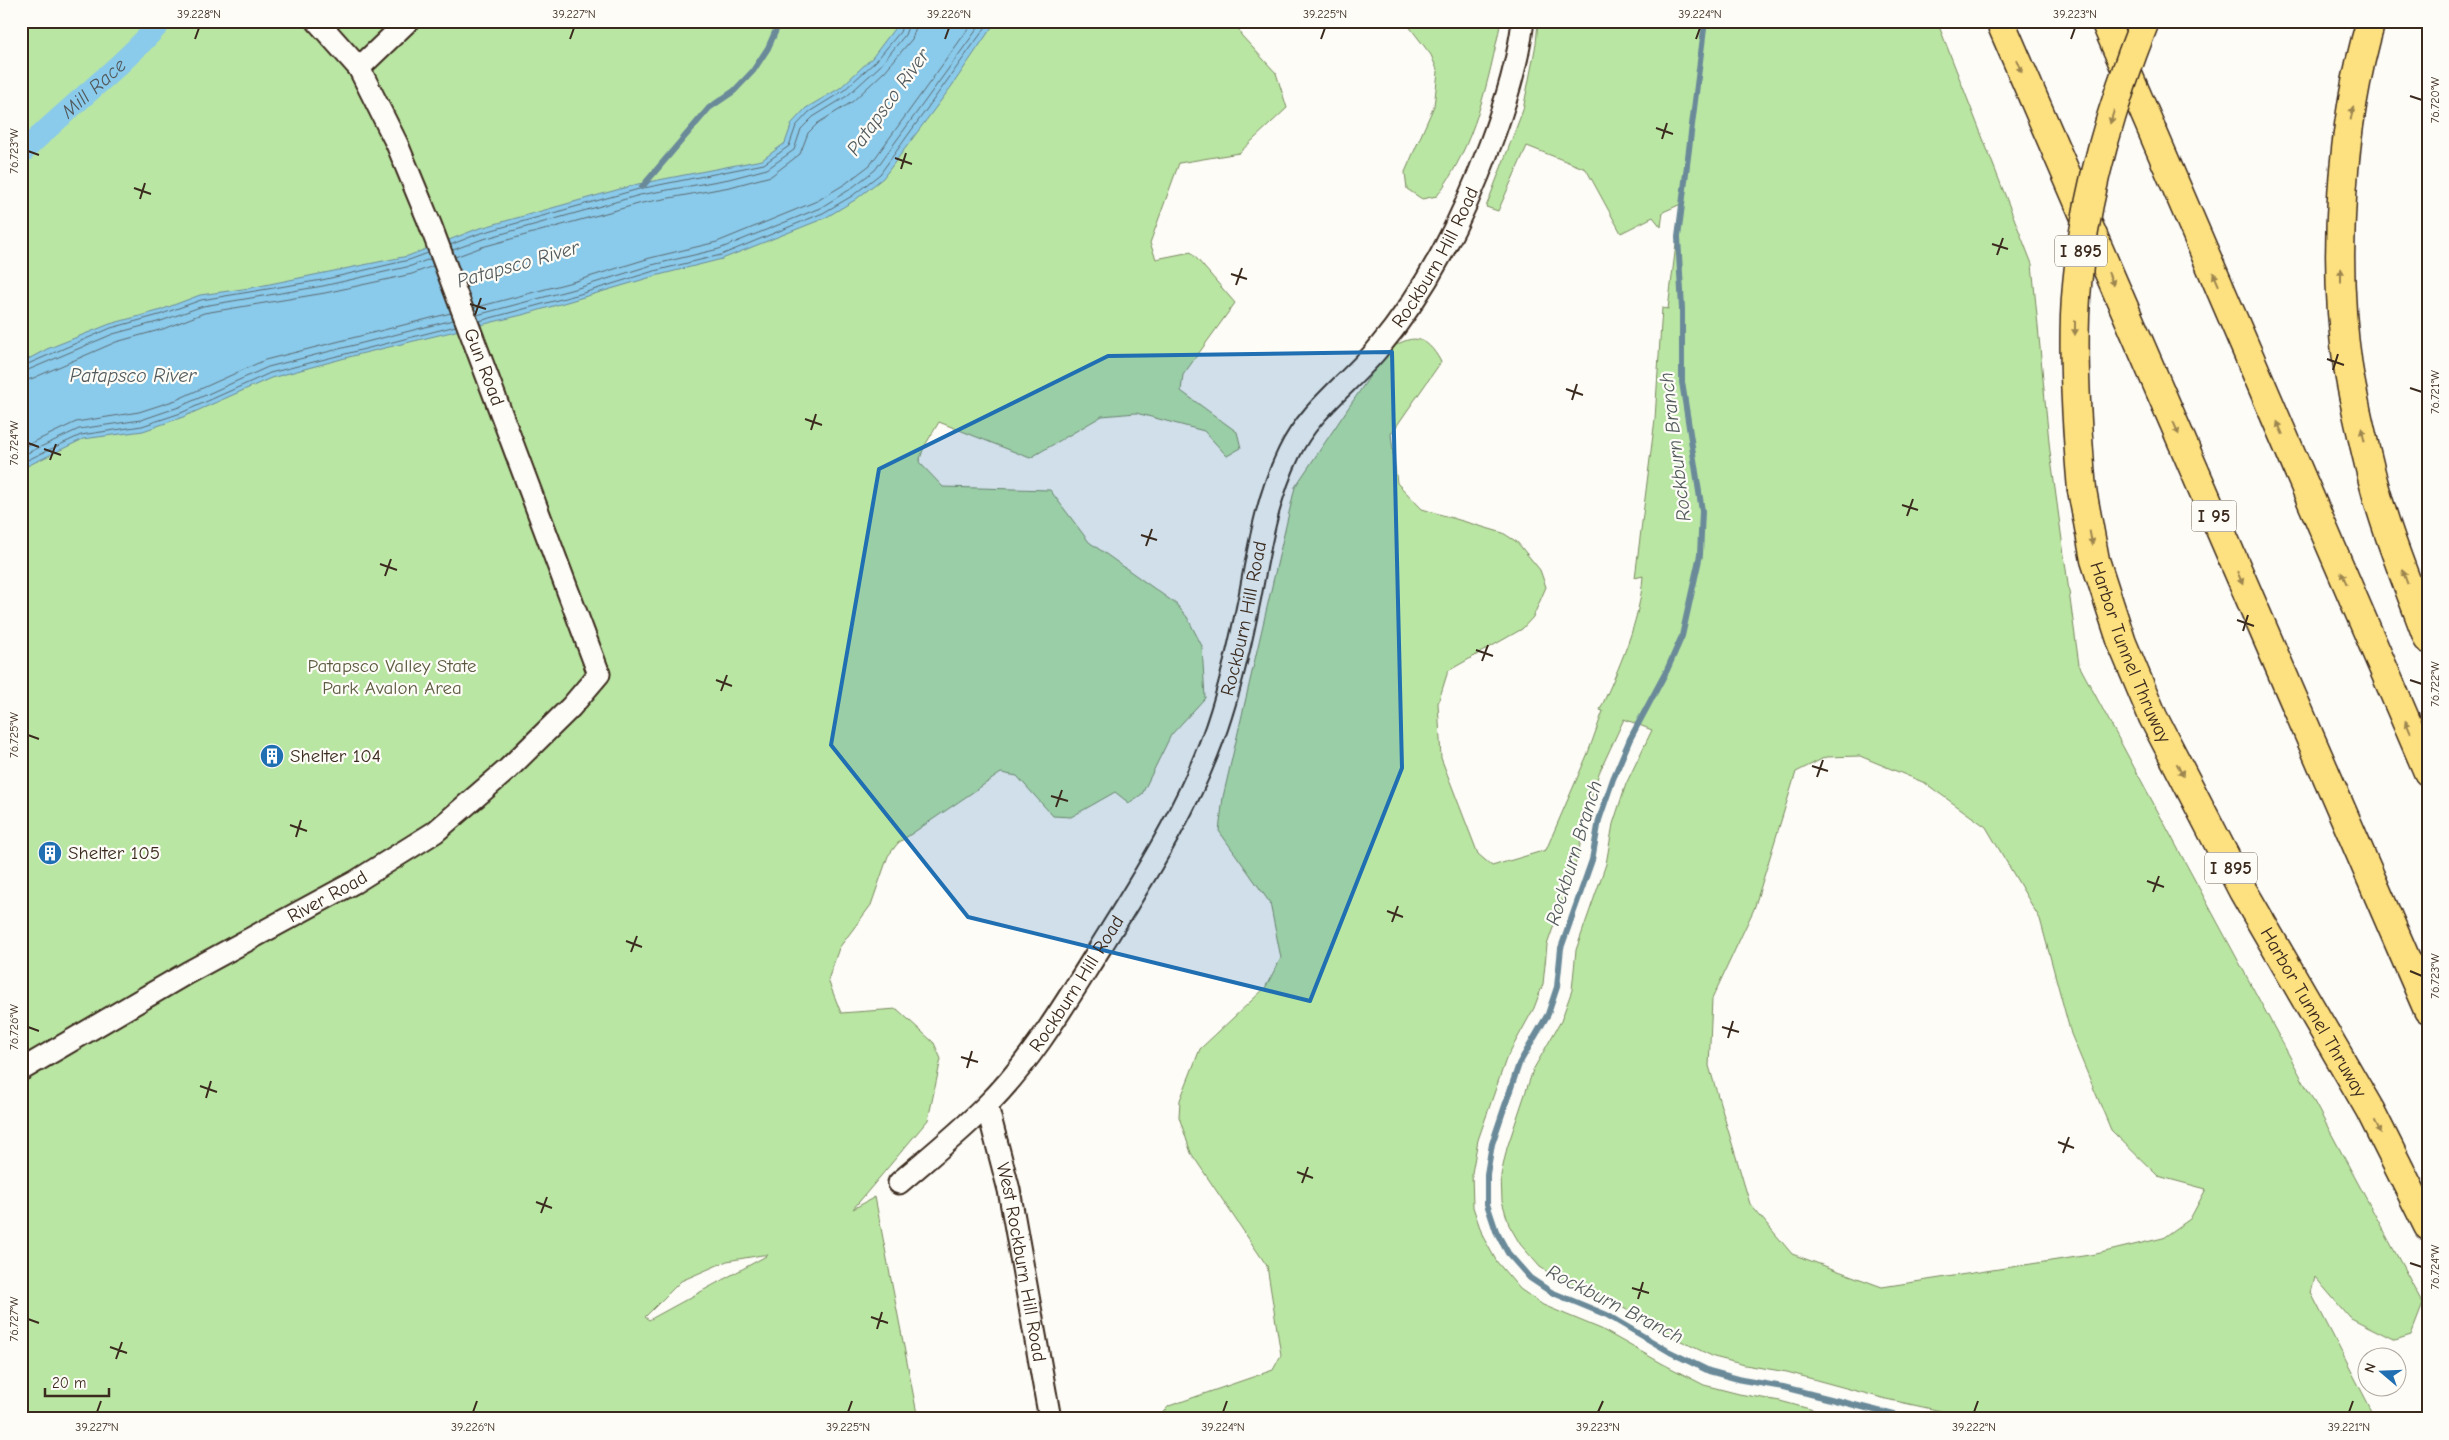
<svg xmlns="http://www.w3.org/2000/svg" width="2449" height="1440" viewBox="0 0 2449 1440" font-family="'Comic Neue',sans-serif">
<rect width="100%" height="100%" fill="#fdfcf7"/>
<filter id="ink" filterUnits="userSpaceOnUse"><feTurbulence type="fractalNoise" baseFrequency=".02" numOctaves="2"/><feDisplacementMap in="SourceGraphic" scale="10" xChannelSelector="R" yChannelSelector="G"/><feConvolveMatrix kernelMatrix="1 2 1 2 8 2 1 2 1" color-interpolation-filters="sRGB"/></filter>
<g filter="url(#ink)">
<g fill="#bae6a3" stroke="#7a8860" fill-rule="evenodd">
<path d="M21,21H1236L1241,35L1276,73L1287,108L1239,153L1179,163L1150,243L1156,259L1191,252L1235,303L1183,375L1181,391L1237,432L1241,448L1227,456L1204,431L1136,413L1102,416L1030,458L939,422L924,447L919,462L943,487L1050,490L1089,542L1176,604L1187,617L1202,646L1205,698L1171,735L1142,794L1129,803L1115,792L1071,817L1053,816L1017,776L1001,773L898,843L888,856L871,905L839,948L828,980L841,1013L897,1009L934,1043L941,1059L928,1120L853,1209L875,1197L918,1419H21ZM762,1255H768L649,1320L645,1317L681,1281L727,1261Z"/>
<path d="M1405,21H1501C1488,83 1475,144 1437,196L1422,199L1407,189L1405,172L1434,106L1438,72L1431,55Z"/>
<path d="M1538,21H1937L2032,264L2050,452L2079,665L2423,1304L2411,1335L2395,1340L2349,1317L2315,1277L2311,1293L2376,1419H2020L1955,1414L1886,1399L1787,1372L1745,1365L1714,1357L1677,1339L1613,1302L1558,1279L1540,1267L1520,1244L1509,1225L1502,1201L1501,1175L1507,1148L1533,1070L1561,1021L1572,990L1576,950L1606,864L1613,824L1626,784L1652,730L1624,719L1599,773L1585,817L1578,856L1547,945L1543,984L1534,1008L1506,1059L1478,1140L1472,1173L1473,1207L1483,1237L1497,1262L1520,1289L1543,1305L1601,1329L1663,1364L1704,1385L1739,1394L1780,1401L1847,1419H1156L1169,1406L1273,1370L1281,1355L1267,1266L1191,1153L1179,1117L1180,1100L1200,1049L1265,988L1281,958L1270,903L1219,831L1223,797L1295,487L1386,352C1411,333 1426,334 1441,362L1391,434L1397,483L1422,509L1503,533L1517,542L1540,570L1546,587L1533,617L1522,629L1448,671L1438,703L1441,758L1478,854L1492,866L1546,850L1588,753L1603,711L1600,710C1619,668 1640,622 1643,576L1635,578L1655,419L1662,308L1668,309L1681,204L1663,212L1661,227L1653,217L1621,233L1586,169L1527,146L1498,211L1486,207L1523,110L1536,44ZM1860,756L1925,783L1986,827L2040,919L2071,1034L2111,1130L2158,1176L2206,1189L2190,1219L2163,1238L2096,1254L1882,1287L1792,1254L1750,1204L1709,1066L1712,999L1754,909L1796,772L1826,757Z"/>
</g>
<polygon fill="#8acaeb" stroke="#6a8a99" points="900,21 996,21 951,87 883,178 855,200 825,218 722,259 655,276 526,314 360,354 271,378 183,417 143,431 83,439 21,469 21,363 47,349 110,324 158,311 200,295 250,288 408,256 477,229 638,184 762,160 785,143 792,123 806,108 840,88 872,58"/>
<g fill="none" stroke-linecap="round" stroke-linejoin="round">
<g stroke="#5b6a70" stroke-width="1">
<polyline points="450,245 478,234 639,189 764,164 789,146 796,126 809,112 843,91 876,61 900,32 904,21"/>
<polyline points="453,250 480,240 640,195 729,179 767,169 794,150 801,129 813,117 847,96 880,66 905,35 910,21"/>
<polyline points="455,257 482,247 642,203 730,187 771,176 800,154 808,133 818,123 852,102 885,71 912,39 918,21"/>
<polyline points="474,308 576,281 650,258 717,242 817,201 845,184 870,165 974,21"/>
<polyline points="477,315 578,288 652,265 719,249 820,208 849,190 875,170 983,21"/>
<polyline points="479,321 580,294 654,271 721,255 823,213 852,196 880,174 990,21"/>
<polyline points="21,367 111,328 159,315 201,300 322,280 409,260 428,253"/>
<polyline points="21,373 113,334 161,321 203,306 323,286 411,266 430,259"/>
<polyline points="21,381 31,379 116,342 163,329 204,313 325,293 412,274 433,266"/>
<polyline points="21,448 76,422 139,412 176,400 265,360 451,313"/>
<polyline points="21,456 79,429 141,420 179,407 268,367 453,320"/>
<polyline points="21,463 81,435 142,426 181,413 270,373 456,326"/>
</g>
<g stroke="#6a8a99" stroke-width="6">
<polyline points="1705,21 1678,237 1682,309 1682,382 1702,511 1700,555 1682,636 1667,670 1630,739 1613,779 1599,820 1592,860 1561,948 1557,987 1548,1014 1519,1064 1492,1144 1487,1174 1487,1204 1496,1231 1508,1253 1530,1278 1551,1292 1607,1315 1670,1352 1709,1371 1742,1380 1783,1387 1910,1419"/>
<polyline points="642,187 709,108 734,91 753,71 768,48 780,21"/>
</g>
<path stroke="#8acaeb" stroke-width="22" id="s1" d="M21,154C67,108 119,70 162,21"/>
<g stroke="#3b2a1e" stroke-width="25">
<g id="street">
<polyline points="359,68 408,21"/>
<path id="s2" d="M21,1070L187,973L355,882L435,832L508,769L571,707L599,674L430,224L397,144L359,68L317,21"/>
<path id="s3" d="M987,1106L1009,1190L1050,1419"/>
<path id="s4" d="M899,1183C928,1158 958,1134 985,1107C1031,1062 1066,1002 1100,948C1146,874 1195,798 1221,714C1233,676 1242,636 1250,596C1259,548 1267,498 1289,453C1309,411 1347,385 1376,351C1428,289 1462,220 1490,145C1505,105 1518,64 1523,21"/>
</g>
</g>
<g stroke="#3b2a1e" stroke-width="31">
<g id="highway">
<polyline points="2000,21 2428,1010"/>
<polyline points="2105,21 2428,772"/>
<path d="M2371,21C2341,122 2332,262 2348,367C2354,405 2364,444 2373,481C2387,535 2409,587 2428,639"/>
<path id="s5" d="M2082,490L2095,560L2122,643L2153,717L2243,891L2370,1110L2428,1226"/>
</g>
</g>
<use href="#street" stroke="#fdfcf7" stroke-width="21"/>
<use href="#highway" stroke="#fde080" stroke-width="28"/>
<g stroke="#3b2a1e" stroke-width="31" stroke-linecap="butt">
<path id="highway-bridge" d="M2082,490C2077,432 2073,374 2075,316C2079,215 2108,114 2145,21"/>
</g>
<use href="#highway-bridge" stroke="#fde080" stroke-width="28"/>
</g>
<defs><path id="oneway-solid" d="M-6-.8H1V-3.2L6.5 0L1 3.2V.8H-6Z" transform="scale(1.25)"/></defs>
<g fill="#9c854f">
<use href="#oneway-solid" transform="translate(2019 66) rotate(67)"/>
<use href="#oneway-solid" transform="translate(2352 113) rotate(-79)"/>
<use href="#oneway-solid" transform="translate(2112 117) rotate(107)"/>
<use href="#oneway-solid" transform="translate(2341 275) rotate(-90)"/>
<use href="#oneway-solid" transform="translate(2111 279) rotate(67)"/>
<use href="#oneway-solid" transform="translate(2216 279) rotate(-113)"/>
<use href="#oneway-solid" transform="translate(2075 328) rotate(90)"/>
<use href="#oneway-solid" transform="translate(2176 428) rotate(67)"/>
<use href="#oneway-solid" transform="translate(2280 428) rotate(-113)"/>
<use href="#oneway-solid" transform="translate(2363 435) rotate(-103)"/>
<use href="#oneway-solid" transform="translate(2091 538) rotate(79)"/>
<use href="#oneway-solid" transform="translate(2405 577) rotate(-110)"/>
<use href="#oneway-solid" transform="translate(2240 578) rotate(67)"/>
<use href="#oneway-solid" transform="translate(2344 578) rotate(-113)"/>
<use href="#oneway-solid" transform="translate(2408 727) rotate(-113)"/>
<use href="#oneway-solid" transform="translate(2180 770) rotate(63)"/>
<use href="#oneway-solid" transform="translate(2378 1127) rotate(63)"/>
</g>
</g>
<path fill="#1f6fb2" fill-opacity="0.2" stroke="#1f6fb2" stroke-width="4" stroke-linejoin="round" d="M1392,352L1402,768L1310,1001L968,917L831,745L879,469L1108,356Z"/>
<path fill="none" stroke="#3b2a1e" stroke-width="2" d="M195,39L199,28M570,39L574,28M945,39L949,28M1321,39L1325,28M1696,39L1700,28M2071,39L2075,28M2410,96L2422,100M1656,128L1673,134M1662,139L1667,123M28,151L39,155M895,158L912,164M901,169L906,153M134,188L151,194M140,199L145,183M1992,244L2008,249M1997,255L2003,238M1231,274L1247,279M1236,285L1242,268M470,304L486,309M475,315L481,298M2327,359L2344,365M2333,370L2338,354M2410,388L2422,392M1566,389L1583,395M1572,400L1577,384M805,419L822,425M811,430L816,414M28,443L39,447M44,449L61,455M50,460L56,444M1902,505L1918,510M1907,516L1913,499M1141,535L1157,540M1146,546L1152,529M380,564L397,570M385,576L391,559M2237,620L2254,626M2243,631L2248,615M1476,650L1493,656M1482,661L1488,645M716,680L732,686M2410,680L2422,684M721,691L727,675M28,735L39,739M1812,766L1828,771M1817,777L1823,760M1051,796L1068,801M1056,807L1062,790M290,825L307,831M296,837L301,820M2147,881L2164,887M2153,892L2159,876M1387,911L1403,917M1392,922L1398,906M626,941L642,947M631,952L637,936M2410,971L2422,976M28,1027L39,1031M1722,1027L1739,1032M1728,1038L1733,1021M961,1057L978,1062M967,1068L972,1051M200,1086L217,1092M206,1098L211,1081M2058,1142L2074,1148M2063,1153L2069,1137M1297,1172L1313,1178M1302,1183L1308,1167M536,1202L552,1208M541,1213L547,1197M2410,1263L2422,1267M1632,1288L1649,1293M1638,1299L1643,1282M871,1317L888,1323M28,1319L39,1323M877,1329L882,1312M110,1347L127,1353M116,1359L122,1342M97,1412L101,1401M473,1412L477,1401M848,1412L852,1401M1223,1412L1227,1401M1598,1412L1603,1401M1974,1412L1978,1401M2349,1412L2353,1401"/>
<defs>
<g id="building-disc" transform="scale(1.25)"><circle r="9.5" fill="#1f6fb2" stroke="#fdfcf7"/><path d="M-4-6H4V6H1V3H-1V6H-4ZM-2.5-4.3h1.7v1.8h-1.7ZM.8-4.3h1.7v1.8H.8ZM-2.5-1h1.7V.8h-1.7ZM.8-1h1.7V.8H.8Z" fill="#fff"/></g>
</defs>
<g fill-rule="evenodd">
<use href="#building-disc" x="272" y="756"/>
<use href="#building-disc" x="50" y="853"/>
</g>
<g text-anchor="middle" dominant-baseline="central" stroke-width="4.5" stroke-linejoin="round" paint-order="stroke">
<g fill="#fdfcf7" stroke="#75695f" stroke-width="1">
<rect x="2055" y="235.5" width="52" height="31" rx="4"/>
<rect x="2191.5" y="500.5" width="45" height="31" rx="4"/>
<rect x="2205" y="852.5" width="52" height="31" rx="4"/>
</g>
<g font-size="18" font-weight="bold" fill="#3b2a1e">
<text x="2081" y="251">I 895</text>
<text x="2214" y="516">I 95</text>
<text x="2231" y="868">I 895</text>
</g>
<g font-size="19" fill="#3b2a1e" stroke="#fdfcf7">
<text stroke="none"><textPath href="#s4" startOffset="1092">Rockburn Hill Road</textPath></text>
<text transform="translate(484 367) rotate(69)">Gun Road</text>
<text stroke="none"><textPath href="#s4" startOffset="674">Rockburn Hill Road</textPath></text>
<text stroke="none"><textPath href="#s5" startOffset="170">Harbor Tunnel Thruway</textPath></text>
<text stroke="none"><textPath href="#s2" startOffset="352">River Road</textPath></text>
<text stroke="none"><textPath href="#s4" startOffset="269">Rockburn Hill Road</textPath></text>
<text stroke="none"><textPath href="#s5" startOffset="575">Harbor Tunnel Thruway</textPath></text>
<text stroke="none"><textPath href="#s3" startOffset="160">West Rockburn Hill Road</textPath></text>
</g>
<g font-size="19" fill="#5b593f" stroke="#fdfcf7">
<text x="392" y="666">Patapsco Valley State<tspan x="392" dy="22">Park Avalon Area</tspan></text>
</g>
<g font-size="19" fill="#3b2a1e" stroke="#fdfcf7" text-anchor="start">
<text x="290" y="756">Shelter 104</text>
<text x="68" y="853">Shelter 105</text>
</g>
<g font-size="20" font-style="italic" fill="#535a5c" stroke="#fdfcf7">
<text stroke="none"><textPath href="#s1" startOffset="98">Mill Race</textPath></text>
<text transform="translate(888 102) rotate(-54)">Patapsco River</text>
<text transform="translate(518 264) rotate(-16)">Patapsco River</text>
<text x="133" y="375">Patapsco River</text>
<text transform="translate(1675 447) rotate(-97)">Rockburn Branch</text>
<text transform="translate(1574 853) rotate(-73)">Rockburn Branch</text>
<text transform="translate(1615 1304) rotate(27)">Rockburn Branch</text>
</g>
</g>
<rect width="2449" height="1440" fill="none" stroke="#fdfcf7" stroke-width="55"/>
<g transform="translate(2382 1372) rotate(289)"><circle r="24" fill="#fdfcf7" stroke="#afa8a0"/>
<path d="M0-4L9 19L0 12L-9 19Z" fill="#1f6fb2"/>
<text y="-8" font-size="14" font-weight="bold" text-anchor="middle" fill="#3b2a1e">N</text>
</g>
<path d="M45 1388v8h64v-8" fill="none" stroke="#3b2a1e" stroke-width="2.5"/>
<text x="52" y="1388" font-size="15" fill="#3b2a1e" stroke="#fdfcf7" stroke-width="4" paint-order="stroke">20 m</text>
<rect x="28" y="28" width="2394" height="1384" fill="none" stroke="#3b2a1e" stroke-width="2"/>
<g font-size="12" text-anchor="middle" fill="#3b2a1e">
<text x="199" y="18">39.228°N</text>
<text x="574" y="18">39.227°N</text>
<text x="949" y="18">39.226°N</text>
<text x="1325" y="18">39.225°N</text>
<text x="1700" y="18">39.224°N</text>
<text x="2075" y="18">39.223°N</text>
<text transform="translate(2435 100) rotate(-90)" y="4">76.720°W</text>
<text transform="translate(14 151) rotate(-90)" y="4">76.723°W</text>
<text transform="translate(2435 392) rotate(-90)" y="4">76.721°W</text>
<text transform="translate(14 443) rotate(-90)" y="4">76.724°W</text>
<text transform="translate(2435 684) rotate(-90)" y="4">76.722°W</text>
<text transform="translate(14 735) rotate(-90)" y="4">76.725°W</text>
<text transform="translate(2435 976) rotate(-90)" y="4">76.723°W</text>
<text transform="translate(14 1027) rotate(-90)" y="4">76.726°W</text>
<text transform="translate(2435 1267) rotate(-90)" y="4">76.724°W</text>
<text transform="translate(14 1319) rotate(-90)" y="4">76.727°W</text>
<text x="97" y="1431">39.227°N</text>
<text x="473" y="1431">39.226°N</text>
<text x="848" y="1431">39.225°N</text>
<text x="1223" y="1431">39.224°N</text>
<text x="1598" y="1431">39.223°N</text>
<text x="1974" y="1431">39.222°N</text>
<text x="2349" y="1431">39.221°N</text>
</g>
</svg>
